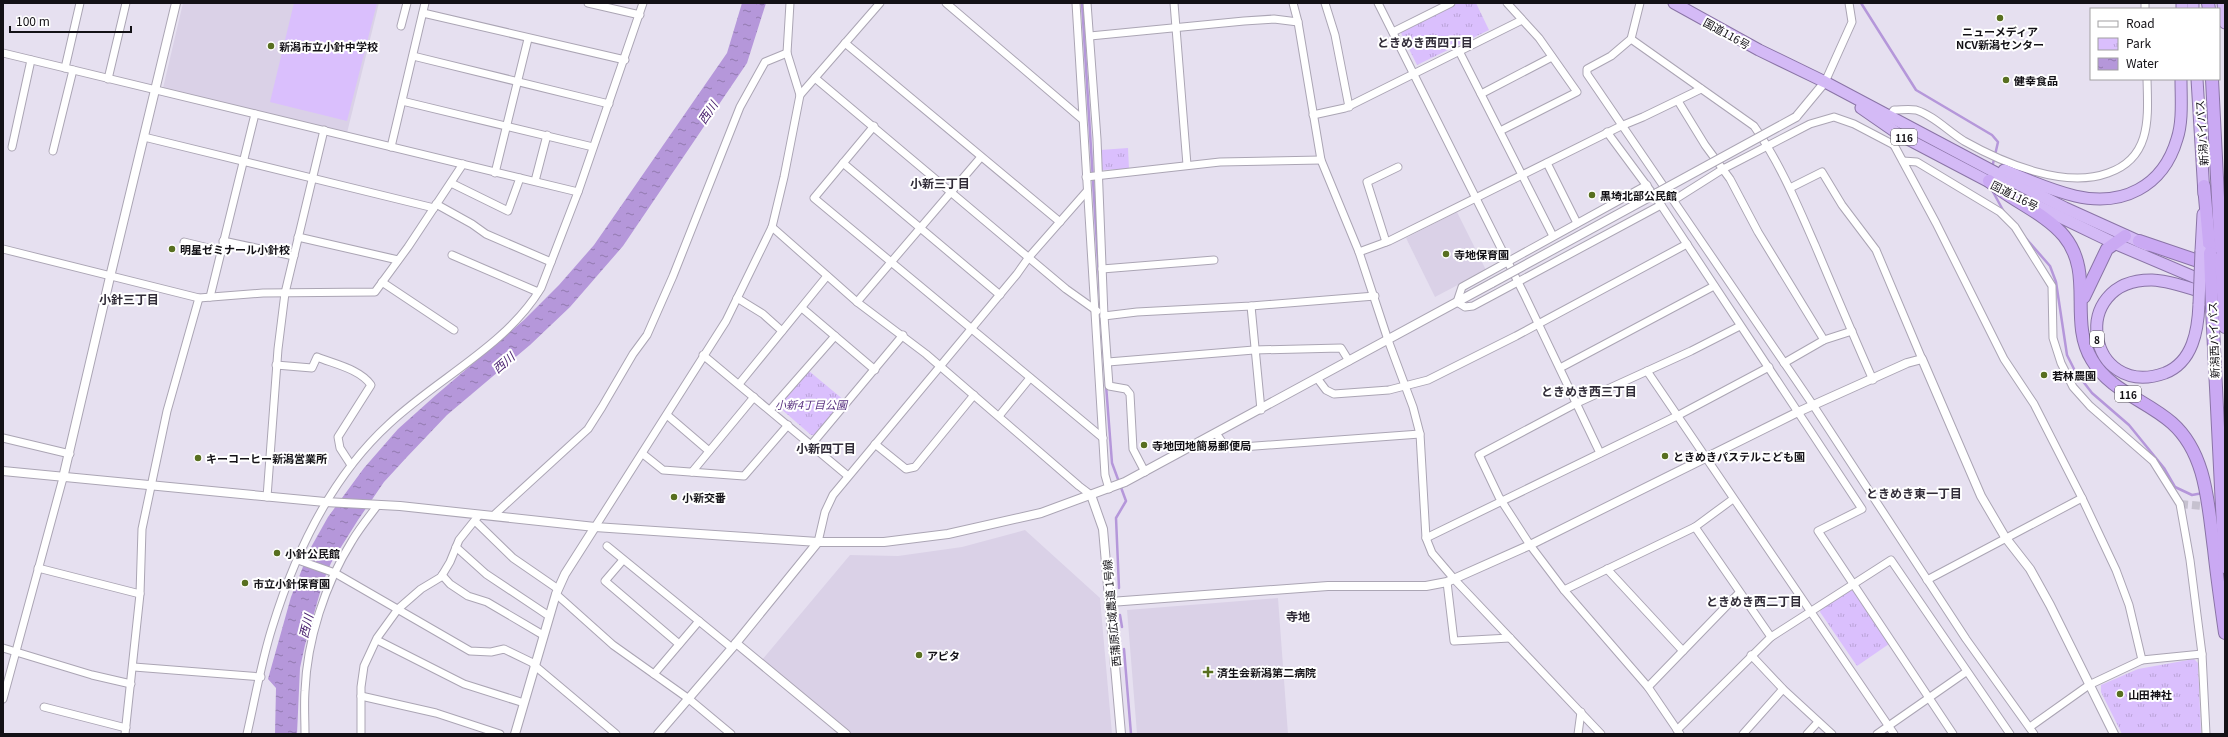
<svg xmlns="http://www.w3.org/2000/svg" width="2228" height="737" viewBox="0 0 2228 737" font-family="Georgia,'Noto Sans JP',serif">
<defs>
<pattern id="park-tufts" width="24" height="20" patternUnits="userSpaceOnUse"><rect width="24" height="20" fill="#dabffd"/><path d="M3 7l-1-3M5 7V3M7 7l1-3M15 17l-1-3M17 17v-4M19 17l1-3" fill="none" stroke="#baa3d8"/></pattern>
<pattern id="water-ripples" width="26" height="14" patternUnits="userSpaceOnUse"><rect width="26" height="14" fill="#b597da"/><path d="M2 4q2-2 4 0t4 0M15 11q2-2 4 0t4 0" fill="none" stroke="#927ab0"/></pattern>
</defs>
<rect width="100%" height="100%" fill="#e6e0f0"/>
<g fill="#dad1e7">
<polygon points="183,3 379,3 347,133 163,88"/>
<polygon points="1457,212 1486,270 1435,297 1406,238"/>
<polygon points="1025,530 1100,598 1112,734 852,734 762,660 850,555 898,556 962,547"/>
<polygon points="1278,598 1288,734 1137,734 1127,610"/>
</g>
<polygon fill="#dabffd" points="294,3 377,3 347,121 270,102"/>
<g fill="url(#park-tufts)">
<polygon points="1458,3 1476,3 1489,30 1417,65 1400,31"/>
<polygon points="1128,148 1129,169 1101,170 1100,150"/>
<polygon points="809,371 845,401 815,435 811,435 780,408 779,405"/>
<polygon points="1848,590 1853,591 1889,644 1857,666 1820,612 1821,608"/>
<polygon points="2194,659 2198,663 2201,734 2122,734 2101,692 2101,685 2138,669"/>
</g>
<polygon fill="url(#water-ripples)" points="742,3 766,3 747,63 623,246 570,307 530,345 447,415 406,458 384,482 358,520 331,563 323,582 305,645 300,668 297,734 275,734 276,688 268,679 291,597 310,549 328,517 364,468 398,429 436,395 524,320 559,285 594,245 727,53"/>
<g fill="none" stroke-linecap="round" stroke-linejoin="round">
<g stroke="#b597da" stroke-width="2.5">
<polyline points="1082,3 1104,358"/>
<polyline points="1861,3 1916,90 1992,135 1998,142 1992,168"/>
<polyline points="1992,190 2004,212"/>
<polyline points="2022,234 2050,266 2056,282 2067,355 2075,371 2092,393 2129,425 2164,468 2175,487 2192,495 2203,493"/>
<polyline points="1106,385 1112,463 1126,501 1116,518 1119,588"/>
<polyline points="1120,615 1122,627"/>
<polyline points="1124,649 1131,734"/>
</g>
<polyline stroke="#c6c1cf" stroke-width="8" stroke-dasharray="8 4" stroke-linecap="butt" points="2180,504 2213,507"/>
<g stroke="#aba5b4" stroke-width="9">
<g id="minor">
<polyline points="588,3 640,15"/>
<polyline points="946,3 1082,119"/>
<polyline points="1076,3 1105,475 1109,489"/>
<polyline points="1087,3 1097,139 1104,316 1137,312 1251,306 1375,296"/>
<polyline points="1174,3 1187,165"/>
<polyline points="1293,3 1298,22 1321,160 1359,252 1388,340 1413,407 1420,434 1426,538 1432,553 1455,580 1601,734"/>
<polyline points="1325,3 1335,35 1349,107"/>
<polyline points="1378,3 1525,296 1600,453"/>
<polyline points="1640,3 1631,39 1611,56 1587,69 1587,74 1813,405 1966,639 2034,734"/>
<polyline points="2145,3 2145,9"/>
<polyline points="423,13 625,60"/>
<polyline points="401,26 407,3"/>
<polyline points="1393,32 1451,3"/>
<polyline points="1090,36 1244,21 1274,19 1298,22"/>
<path d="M1631,39L1754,126C1780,163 1797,204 1815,245C1834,290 1853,335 1873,380"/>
<polyline points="845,43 1060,222"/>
<polyline points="1459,51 1553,236"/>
<polyline points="3,53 578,192"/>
<polyline points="413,56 609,104"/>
<polyline points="65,68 80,3"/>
<polyline points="815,78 1066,289 1097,311"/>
<polyline points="108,79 126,3"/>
<polyline points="1825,82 1852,22 1849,3"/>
<polyline points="1481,94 1552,57"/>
<polyline points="800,95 880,3"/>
<polyline points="402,101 593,147"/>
<polyline points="1678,101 1705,145 1730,179 1758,232 1824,340"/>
<polyline points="1313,115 1345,108 1522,20"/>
<path d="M1889,116L1894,110C1901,110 1909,109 1916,110C1933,115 1949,132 1964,141C2003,163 2064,189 2108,173C2152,158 2148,117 2147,79"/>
<polyline points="874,126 814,198 1103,438"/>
<polyline points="1500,131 1577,92 1539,38 1507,3"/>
<polyline points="1607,132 1661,205 1862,509 1818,531 1953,734"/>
<polyline points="1900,135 1894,145 1936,223 2004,359 2034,404 2082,498 2116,570 2129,605 2142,660"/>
<polyline points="144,137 434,208"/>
<polyline points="12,147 31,60"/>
<polyline points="391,147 425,3"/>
<polyline points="53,151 73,70"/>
<polyline points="1903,161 1917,162 2000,212 2015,227 2052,286 2053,338 2061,363 2073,387 2090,406 2153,461 2180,504 2190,560 2202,654 2206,734"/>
<polyline points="843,163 1000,295"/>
<polyline points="1547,163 1577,223"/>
<polyline points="495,173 528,39"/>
<polyline points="1086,177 1220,162 1321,160"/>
<polyline points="535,181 547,135"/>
<polyline points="451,183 508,211 520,178"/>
<polyline points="1647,185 1462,287 1457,302 1465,307 1473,306 1661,205"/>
<polyline points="1790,188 1822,172 1842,205 1876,250 1922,359"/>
<polyline points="1674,200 1723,169 1810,124 1834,117 1854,124 1894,145"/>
<polyline points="436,204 472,224 486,234 551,262"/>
<polyline points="772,227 857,302 926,354 1079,486 1091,495"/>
<polyline points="298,237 398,260"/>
<polyline points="223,241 294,256"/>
<polyline points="184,242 221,251"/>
<polyline points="1386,242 1367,182 1398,167"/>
<polyline points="3,249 199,298 263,293 375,292 408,247 463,164"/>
<polyline points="1359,252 1389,241 1621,126 1643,117 1701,89"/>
<polyline points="452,255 538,292"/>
<polyline points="1102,269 1214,260"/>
<polyline points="382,282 454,330"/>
<polyline points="210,297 255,114"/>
<polyline points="737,298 763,314 782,331"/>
<polyline points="857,302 981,157"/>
<polyline points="1251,306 1261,410"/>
<polyline points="802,308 875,370"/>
<polyline points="1104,316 1109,386 1126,389 1130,394 1133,449 1145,472"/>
<polyline points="703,355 848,476"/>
<polyline points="1108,362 1254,350 1341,348 1349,361"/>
<polyline points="1784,363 1824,340 1852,331"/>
<path d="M276,365L312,368L317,357C334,364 360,369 371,385L338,437L340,448L351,465"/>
<polyline points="1560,368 1714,286"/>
<polyline points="1647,371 1894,734"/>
<polyline points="1317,378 1326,390 1334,394 1389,390 1428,380 1516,336 1687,244"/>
<polyline points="739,384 827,276"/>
<polyline points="770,410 835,336"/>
<polyline points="667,415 709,451"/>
<polyline points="999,416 1030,378"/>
<polyline points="1216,433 1224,445 1242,447 1420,434"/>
<polyline points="3,438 70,454"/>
<polyline points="875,444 906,469 915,467 974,395"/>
<polyline points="811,445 903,335"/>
<polyline points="643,454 663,470 744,476 788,425"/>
<polyline points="692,472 754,397"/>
<polyline points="267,497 278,349 285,293 324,130"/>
<polyline points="494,515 588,429 602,407 633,354 647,335 673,276 740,107 765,62 787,53"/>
<polyline points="475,521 513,558 558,589"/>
<polyline points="595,527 726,321 772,227 784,177 800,95 787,53 790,3"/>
<polyline points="1695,527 1771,637"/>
<polyline points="1426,538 1677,416 1769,367"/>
<polyline points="818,542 825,512 833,495 1017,274 1029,257 1087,191"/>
<polyline points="607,546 732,648"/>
<polyline points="456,547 486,574 549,616"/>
<polyline points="298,560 335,573 470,651 491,652 504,649 535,664"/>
<polyline points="623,560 605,581 679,644"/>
<polyline points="38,568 140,594"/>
<polyline points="1607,569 1683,651"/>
<polyline points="442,575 450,584 468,596 487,602 543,635"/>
<polyline points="1927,580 2082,498"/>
<polyline points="1447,582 1454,641 1510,638"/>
<polyline points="1564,590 1695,527 1733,499"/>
<polyline points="556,594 613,645 689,699 731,734"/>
<polyline points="377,640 464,684 524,703"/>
<polyline points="3,648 92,675 131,684"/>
<polyline points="1751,655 1783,689 1832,734"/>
<polyline points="534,665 616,734"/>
<polyline points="134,667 261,677"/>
<polyline points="654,674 699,621"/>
<polyline points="1648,687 1739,593"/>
<polyline points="361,696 436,713 500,734"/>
<polyline points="3,699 63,478"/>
<polyline points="44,707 126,728"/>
<polyline points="2030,727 2089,685 2142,660 2202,654"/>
<polyline points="1677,730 1771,637 1891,560 2010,734"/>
<polyline points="125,734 140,594 142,529 167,411 199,298"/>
<path d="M247,734C255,699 261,663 272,628C295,553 330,478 389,424C438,378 506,346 541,288L578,192L643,3"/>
<path d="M305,734C305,720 304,705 305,691C307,640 325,584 352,541C359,529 368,518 377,506"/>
<polyline points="361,734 361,687 364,666 377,638 398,609 421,589 441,577 450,562 459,540 479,515"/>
<polyline points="1578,734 1581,712"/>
<polyline points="1680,734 1648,687 1564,590 1530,545 1499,497 1479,455 1577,403 1691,351 1740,326"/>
<polyline points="1743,734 1783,689"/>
<polyline points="1807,734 1818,722"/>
<polyline points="1877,734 1966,672"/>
</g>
</g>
<g stroke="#aba5b4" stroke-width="10">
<g id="tertiary">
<polyline points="1796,117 1825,82"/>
<polyline points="3,471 325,502 400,506 595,527 818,542 884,542 948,534 1041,513 1125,482 1492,283"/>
<polyline points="63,478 110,277 176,3"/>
<polyline points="1091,495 1103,529 1121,734"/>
<polyline points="1110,602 1328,586 1426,586 1447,582 1530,545 1798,412 1907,363 1922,359 1981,496 2005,537 2030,569 2050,605 2114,734"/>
<polyline points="736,643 846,734"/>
<polyline points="515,734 556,594 565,574 595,527"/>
<polyline points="658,734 732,648 818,542"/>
</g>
</g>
<g stroke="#8a74a6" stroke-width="13">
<g id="trunk">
<polyline points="1674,3 1759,50 1825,82 2004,177 2065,208 2147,245"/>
<polyline points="2193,3 2193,9"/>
<polyline points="2223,3 2225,23"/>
<polyline points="2182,9 2182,3"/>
<polyline points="2197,79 2204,194"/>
<polyline points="1861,108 1900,135 1997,186"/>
<path d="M2004,170C2027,180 2051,190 2075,196C2122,207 2163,187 2177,139C2183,121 2181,99 2181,79"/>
<polyline points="2027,201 2114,243 2208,283"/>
<polyline points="2201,251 2203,214"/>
<path d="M2199,304C2198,330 2193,362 2165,373C2087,401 2067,279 2152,280C2171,281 2189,288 2208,294"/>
</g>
</g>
<g stroke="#8a74a6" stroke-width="14">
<g id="motorway">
<polyline points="2208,3 2209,9"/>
<polyline points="2212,79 2221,257"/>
<path d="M1989,181C2012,201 2045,213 2064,236C2095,274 2068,320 2092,360C2110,391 2146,400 2172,423C2207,454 2208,506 2214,549C2217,577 2221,605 2225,633"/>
<polyline points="2204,186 2210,253"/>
<polyline points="2139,241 2210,265"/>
<polyline points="2084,297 2107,249 2125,236"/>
<polyline points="2212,308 2225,567"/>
<polyline points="2224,310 2225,327"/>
</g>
</g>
<use href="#minor" stroke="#fff" stroke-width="7"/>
<use href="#tertiary" stroke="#fff" stroke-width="8"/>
<use href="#trunk" stroke="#d4baf6" stroke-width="11"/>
<use href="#motorway" stroke="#caa9f3" stroke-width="12"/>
<g stroke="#aba5b4" stroke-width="10" stroke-linecap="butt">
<polyline id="tertiary-bridge" points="1492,283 1796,117"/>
</g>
<g stroke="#8a74a6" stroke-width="13" stroke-linecap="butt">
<polyline id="trunk-bridge" points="2199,304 2201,251"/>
</g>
<g stroke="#8a74a6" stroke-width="14" stroke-linecap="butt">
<g id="motorway-bridge">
<polyline points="2210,253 2212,308"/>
<polyline points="2221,257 2224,310"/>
</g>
</g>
<use href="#tertiary-bridge" stroke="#fff" stroke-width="8"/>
<use href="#trunk-bridge" stroke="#d4baf6" stroke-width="11"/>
<use href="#motorway-bridge" stroke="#caa9f3" stroke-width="12"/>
</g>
<g fill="#586f20" stroke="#fff" stroke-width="1.5">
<circle cx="2000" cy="18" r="4"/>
<circle cx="271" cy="46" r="4"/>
<circle cx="2006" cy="80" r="4"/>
<circle cx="1592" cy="195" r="4"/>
<circle cx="172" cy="249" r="4"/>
<circle cx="1446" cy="254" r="4"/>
<circle cx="2044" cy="375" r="4"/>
<circle cx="1144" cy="445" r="4"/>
<circle cx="1665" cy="456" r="4"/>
<circle cx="198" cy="458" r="4"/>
<circle cx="674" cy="497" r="4"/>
<circle cx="277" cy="553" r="4"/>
<circle cx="245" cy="583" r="4"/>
<circle cx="919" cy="655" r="4"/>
<path d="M1206 666h4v4h4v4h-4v4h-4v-4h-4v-4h4z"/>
<circle cx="2120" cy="694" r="4"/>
</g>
<g text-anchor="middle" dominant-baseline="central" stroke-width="4" stroke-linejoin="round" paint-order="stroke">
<g fill="#fff" stroke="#5a585c" stroke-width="1">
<rect x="1891" y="129" width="26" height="16" rx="3"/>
<rect x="2090" y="331" width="14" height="16" rx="3"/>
<rect x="2115" y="386" width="26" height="16" rx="3"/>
</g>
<g font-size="10" font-weight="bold" fill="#131116">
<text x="1904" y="137">116</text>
<text x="2097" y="339">8</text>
<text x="2128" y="394">116</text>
</g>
<g font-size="11" font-weight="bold" fill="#131116" stroke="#fff" text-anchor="start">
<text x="2000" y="31" text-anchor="middle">ニューメディア<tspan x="2000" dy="13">NCV新潟センター</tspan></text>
<text x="279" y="46">新潟市立小針中学校</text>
<text x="2014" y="80">健幸食品</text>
<text x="1600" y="195">黒埼北部公民館</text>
<text x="180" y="249">明星ゼミナール小針校</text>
<text x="1454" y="254">寺地保育園</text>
<text x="2052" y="375">若林農園</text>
<text x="1152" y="445">寺地団地簡易郵便局</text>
<text x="1673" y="456">ときめきパステルこども園</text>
<text x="206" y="458">キーコーヒー新潟営業所</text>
<text x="682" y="497">小新交番</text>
<text x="285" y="553">小針公民館</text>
<text x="253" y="583">市立小針保育園</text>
<text x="927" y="655">アピタ</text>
<text x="1217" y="672">済生会新潟第二病院</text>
<text x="2128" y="694">山田神社</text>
</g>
<g font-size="11" fill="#131116" stroke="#fff">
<text transform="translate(1727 33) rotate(29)">国道116号</text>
<text transform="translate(2201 133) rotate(-94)">新潟バイパス</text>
<text transform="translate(2015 195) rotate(27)">国道116号</text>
<text transform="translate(2213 340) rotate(-92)">新潟西バイパス</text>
<text transform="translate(1111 613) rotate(-95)">西蒲原広域農道 1号線</text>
</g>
<g font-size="11" font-style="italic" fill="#593280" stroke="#fff">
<text x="811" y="404">小新4丁目公園</text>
</g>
<g font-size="12" font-weight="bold" fill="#312c38" stroke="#fff">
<text x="1425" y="41">ときめき西四丁目</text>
<text x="940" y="182">小新三丁目</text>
<text x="129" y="298">小針三丁目</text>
<text x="1589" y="390">ときめき西三丁目</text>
<text x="826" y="447">小新四丁目</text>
<text x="1914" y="492">ときめき東一丁目</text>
<text x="1754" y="600">ときめき西二丁目</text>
<text x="1298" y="615">寺地</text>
</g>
<g font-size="12" font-style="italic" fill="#4a226f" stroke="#fff">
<text transform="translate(707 112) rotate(-56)">西川</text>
<text transform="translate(503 362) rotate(-41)">西川</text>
<text transform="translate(305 626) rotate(-76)">西川</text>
</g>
</g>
<rect width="2228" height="737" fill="none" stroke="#131116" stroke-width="8"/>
<rect x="2090" y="8" width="130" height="72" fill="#ffffff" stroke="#a1a0a2"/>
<rect x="2098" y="21" width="20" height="6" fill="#ffffff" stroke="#a1a0a2"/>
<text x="2126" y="28" font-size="12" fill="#131116">Road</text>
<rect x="2098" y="38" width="20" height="12" fill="url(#park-tufts)" stroke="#a1a0a2"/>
<text x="2126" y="48" font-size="12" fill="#131116">Park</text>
<rect x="2098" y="58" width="20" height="12" fill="url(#water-ripples)" stroke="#a1a0a2"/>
<text x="2126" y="68" font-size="12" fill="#131116">Water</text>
<path d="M10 26v6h121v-6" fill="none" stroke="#131116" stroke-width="2"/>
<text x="16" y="26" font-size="12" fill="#131116" stroke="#ffffff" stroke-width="3" paint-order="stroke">100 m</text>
</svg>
